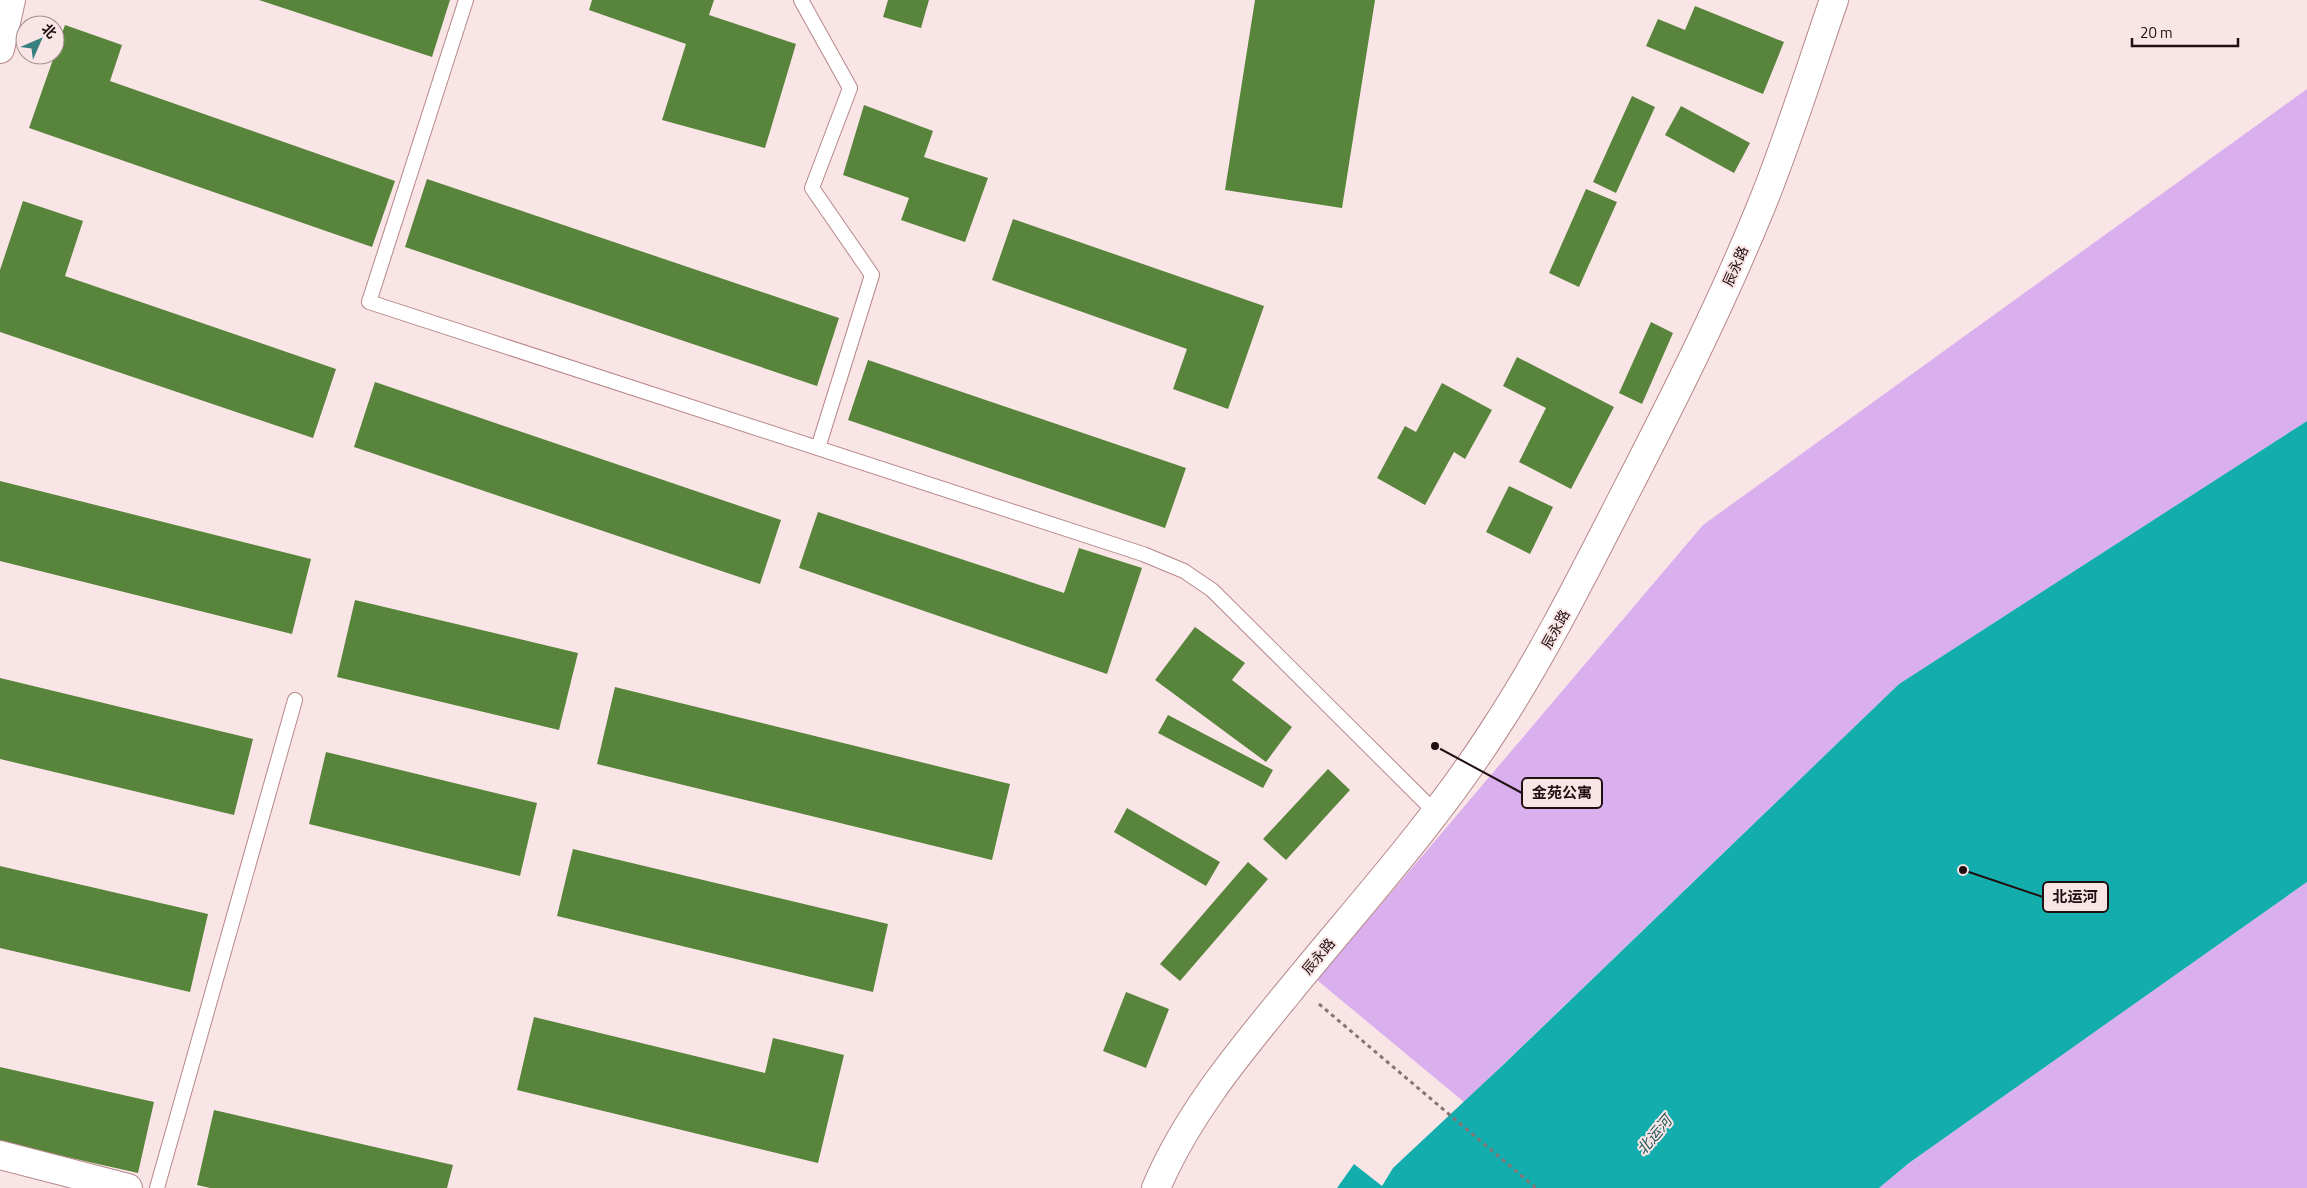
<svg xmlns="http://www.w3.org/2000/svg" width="2307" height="1188" viewBox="0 0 2307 1188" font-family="'Titillium Web','Noto Sans SC',sans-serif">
<rect width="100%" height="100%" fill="#fae5e6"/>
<g fill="#d9afee">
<polygon points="2307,89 2307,421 1899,684 1464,1102 1317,980 1703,525"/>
<polygon points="2307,882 2307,1188 1879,1188 1909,1163"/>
</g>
<polygon fill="#13adad" points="2307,421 2307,882 1909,1163 1879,1188 1337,1188 1354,1164 1382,1186 1393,1168 1504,1064 1899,684"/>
<g fill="#58843c">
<polygon points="259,0 450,0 432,57"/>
<polygon points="592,0 714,0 709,15 796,44 765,148 662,120 686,44 589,10"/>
<polygon points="888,0 929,0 921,28 883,17"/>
<polygon points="1255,0 1375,0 1342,208 1225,190"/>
<polygon points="1695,6 1784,42 1763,94 1646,46 1658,19 1685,30"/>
<polygon points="65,25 122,45 110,81 395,181 372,247 29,128"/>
<polygon points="1632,96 1655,107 1616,193 1593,182"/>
<polygon points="864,105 933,131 924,157 988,178 965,242 901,220 909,198 843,175"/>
<polygon points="1681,106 1750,143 1734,173 1665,135"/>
<polygon points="427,179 839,318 817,386 405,247"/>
<polygon points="1586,189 1617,202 1579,287 1549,273"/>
<polygon points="23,201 83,221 65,276 336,369 313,438 0,332 0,270"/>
<polygon points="1013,219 1264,306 1228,409 1173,389 1187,349 992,280"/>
<polygon points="1651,322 1673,333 1642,404 1619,393"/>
<polygon points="1517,357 1614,407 1571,489 1519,462 1546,408 1503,386"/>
<polygon points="868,360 1186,468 1165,528 848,420"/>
<polygon points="375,382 781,520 760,584 354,447"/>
<polygon points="1442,383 1492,410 1465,459 1454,452 1425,505 1377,478 1405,426 1416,432"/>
<polygon points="0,481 311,559 292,634 0,561"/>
<polygon points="1509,486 1553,507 1530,554 1486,532"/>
<polygon points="818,512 1064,593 1079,548 1142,568 1107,674 799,568"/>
<polygon points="355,600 578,653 559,730 337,677"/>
<polygon points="1195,627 1245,663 1232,680 1292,727 1266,762 1155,680"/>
<polygon points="0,678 253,739 234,815 0,759"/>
<polygon points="615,687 1010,784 992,860 597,764"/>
<polygon points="1168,715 1273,770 1263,788 1158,733"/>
<polygon points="326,752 537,803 520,876 309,824"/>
<polygon points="1328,769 1350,790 1286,860 1263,839"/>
<polygon points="1127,808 1220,862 1206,886 1114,832"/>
<polygon points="573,849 888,924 873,992 557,916"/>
<polygon points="1248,862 1268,879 1180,981 1160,964"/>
<polygon points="0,866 208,914 190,992 0,948"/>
<polygon points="1126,992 1169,1009 1146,1068 1103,1051"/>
<polygon points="534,1017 765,1073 773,1038 844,1055 818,1163 517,1090"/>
<polygon points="0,1067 154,1102 138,1173 0,1142"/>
<polygon points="214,1110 453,1165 447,1188 210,1188 197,1185"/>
</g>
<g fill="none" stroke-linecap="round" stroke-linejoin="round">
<g stroke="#b6878a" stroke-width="16">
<g id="service">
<polyline points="466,0 369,302 1143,554 1184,571 1212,590 1436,813"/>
<polyline points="801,0 850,88 812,188 872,275 818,448"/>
<polyline points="157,1188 295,700"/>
</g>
</g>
<g stroke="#b6878a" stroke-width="30">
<polyline id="minor" points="0,49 11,0"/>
</g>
<g stroke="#b6878a" stroke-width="30">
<polyline id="tertiary" points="0,1155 128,1188"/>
</g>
<g stroke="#b6878a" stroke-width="30">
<path id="secondary" d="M1156,1188C1187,1115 1237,1055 1287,994C1357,908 1432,826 1492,733C1542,657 1582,577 1623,497C1672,402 1720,307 1760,209C1788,141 1810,69 1834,0"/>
</g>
<polyline stroke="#867374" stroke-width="3" stroke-dasharray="4 4" stroke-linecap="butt" points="1319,1004 1536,1188"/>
<use href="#service" stroke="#fff" stroke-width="14"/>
<use href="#minor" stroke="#fff" stroke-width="28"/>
<use href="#tertiary" stroke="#fff" stroke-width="28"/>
<use href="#secondary" stroke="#fff" stroke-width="28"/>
</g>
<g text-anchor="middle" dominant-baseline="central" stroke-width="4" stroke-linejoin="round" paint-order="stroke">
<g font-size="14" fill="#200f10" stroke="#fae5e6">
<text transform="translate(1735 266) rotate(-66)">辰永路</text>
<text transform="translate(1555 629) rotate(-61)">辰永路</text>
<text transform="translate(1318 956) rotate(-50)">辰永路</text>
</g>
<g font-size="15" font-style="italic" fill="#205757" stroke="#fae5e6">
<text transform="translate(1654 1135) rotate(-50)">北运河</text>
</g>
</g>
<path fill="none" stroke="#200f10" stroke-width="2" d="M1435 746L1522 793M1963 870L2043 897"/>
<g fill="#200f10" stroke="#fae5e6" stroke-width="2">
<circle cx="1435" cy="746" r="5"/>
<circle cx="1963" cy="870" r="5"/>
</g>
<g fill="#fae5e6" stroke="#200f10" stroke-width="2">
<rect x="1522" y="778" width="80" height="30" rx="5"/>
<rect x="2043" y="882" width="65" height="30" rx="5"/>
</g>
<g font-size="15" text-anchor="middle" font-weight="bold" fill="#200f10">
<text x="1562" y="798">金苑公寓</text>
<text x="2075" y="902">北运河</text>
</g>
<g transform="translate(40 40) rotate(45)"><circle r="24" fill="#fae5e6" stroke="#a38f90"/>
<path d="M0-4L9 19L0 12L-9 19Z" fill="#367f7e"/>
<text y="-8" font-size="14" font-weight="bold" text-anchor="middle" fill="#200f10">北</text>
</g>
<path d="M2132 38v8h106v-8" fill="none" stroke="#200f10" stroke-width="2.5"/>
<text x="2140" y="38" font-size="15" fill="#200f10" stroke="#fae5e6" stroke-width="4" paint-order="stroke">20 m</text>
</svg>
